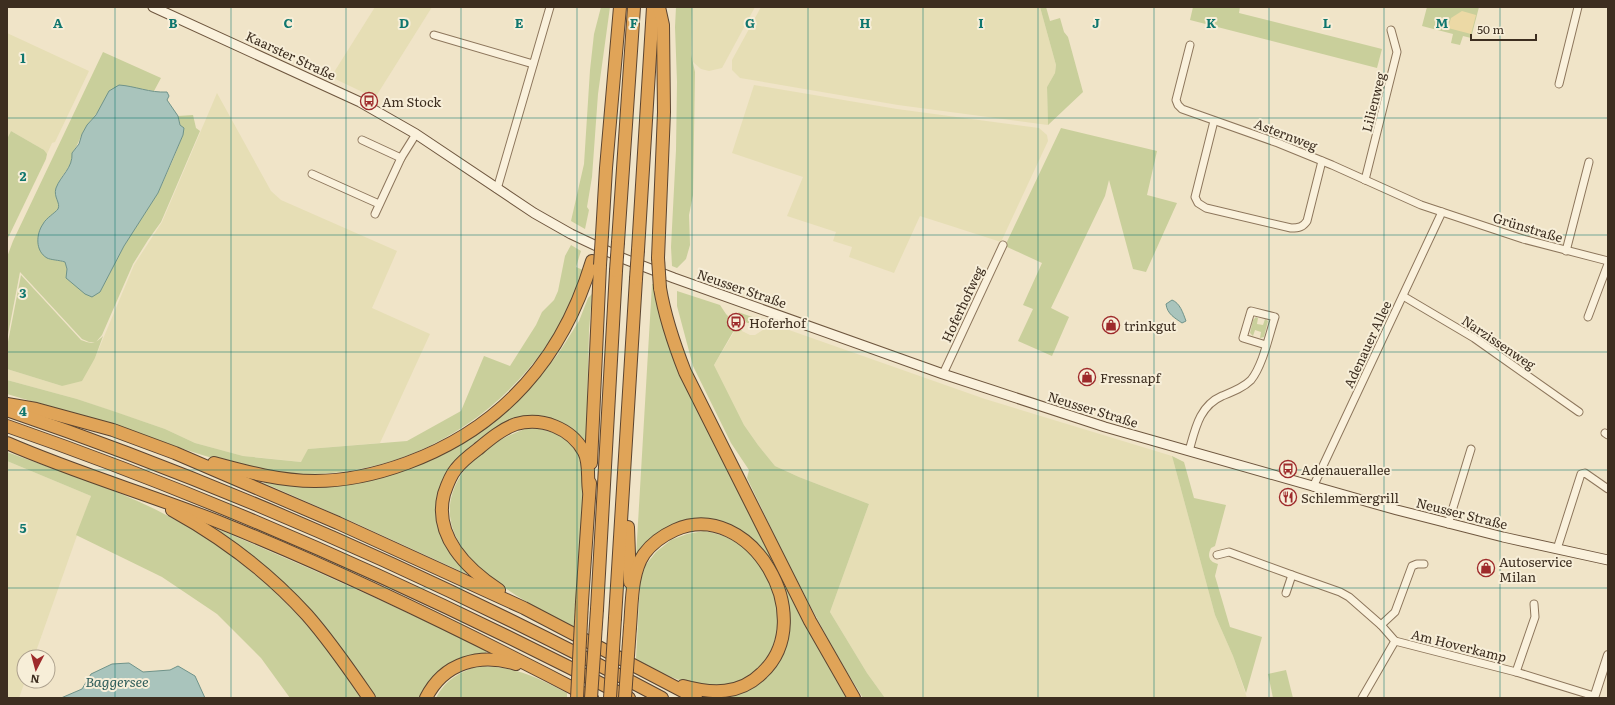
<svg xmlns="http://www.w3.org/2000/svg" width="1615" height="705" viewBox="0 0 1615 705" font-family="Literata,serif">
<rect width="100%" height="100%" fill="#f0e4c8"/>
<g fill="#e6deb5">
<polygon points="375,7 432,7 375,98 331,77"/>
<polygon points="692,7 755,7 722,68 709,71 701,69 693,62 691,54"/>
<polygon points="761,7 1040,7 1056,65 1055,73 1047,87 1048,125 898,105 740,78 732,70 732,60"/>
<polygon points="7,33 89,71 55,142 52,143 47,154 44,150 11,131 7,139"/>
<polygon points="754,85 897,109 1039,128 1047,135 1048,141 1001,242 920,216 894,273 849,257 852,247 833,241 836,232 787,216 803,177 732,153"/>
<polygon points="217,93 271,191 281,200 397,251 372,308 430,334 380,443 308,449 302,462 243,456 195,443 165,429 77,399 7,380 7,369 62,386 95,358 134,265 162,222"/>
<polygon points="772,324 985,399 1172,456 1215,615 1233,656 1247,698 885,698 867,673 830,612 869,504 799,477 775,466 758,445 744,425 714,365 734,332 742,331 750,335 755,335"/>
<polygon points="7,461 91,496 34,657 24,657 24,681 25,681 19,698 7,698"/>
</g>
<g fill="#c9cf9b">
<polygon points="601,7 610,7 598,94 592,177 587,207 589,210 585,229 571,221 584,164 590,70 594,34"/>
<polygon points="676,7 692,7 691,54 695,72 693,195 689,215 690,245 686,259 677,268 672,266 671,247 676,150 677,82 675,27"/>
<polygon points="1040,7 1046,7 1050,21 1060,18 1064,32 1068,37 1083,92 1048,125 1047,87 1055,73 1056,65"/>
<polygon points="1193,7 1240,7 1239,13 1382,49 1377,68 1190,20"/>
<polygon points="1427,7 1479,7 1471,38 1463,36 1460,45 1451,43 1453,34 1422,26"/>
<path d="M103,52L161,78L154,91L148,90L103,104C98,113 91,119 86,127C80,136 79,144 72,153C73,164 67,169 61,178C58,183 57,189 55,193L59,205L58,209L43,224L48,258L65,262L67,269L100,292L124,246L158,193L172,162L183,135L178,116L193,115L196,128L200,131L161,222L148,240L133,264L102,335L96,342H89L82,339L20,272L7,340V257L13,241Z"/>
<polygon points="1061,128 1157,151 1147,195 1177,203 1146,272 1133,269 1109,180 1105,196 1051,308 1069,317 1052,356 1018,341 1033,309 1023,305 1042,263 1005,246"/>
<polygon points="11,131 44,150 47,154 46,159 7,240 7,139"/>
<path d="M571,245L581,251L576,267L583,270C578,283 575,296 569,309C563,323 553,336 544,349C481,437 376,487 268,471C214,463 164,441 112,424C77,413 42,405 7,394V380L77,399L113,411L165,429L195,443L243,456L301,462L308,449L407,441L461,411L484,356L510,366L536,325L542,312L554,300L558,291L565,256Z"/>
<path d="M21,275L81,340C91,344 95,344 103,336L95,358L82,381L62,386L7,369V347Z"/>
<polygon points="652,284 655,284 663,324 850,698 716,698 716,696 750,687 789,619 787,604 782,585 758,547 691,522 636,557"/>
<path d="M677,291L720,305L726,314L742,331L733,332L714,365L744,425L758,445L775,466L799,477L869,504L830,612L867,673L885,698H863C819,628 783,553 747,478L749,470L731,443L693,366L677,306Z"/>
<path d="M592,294L589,331L586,446C582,441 578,433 573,429C536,403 487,426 460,457C453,466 448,477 443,486L453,552L469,575L353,522L264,483L265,480L398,471L519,398L541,375L558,354L579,321L588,298Z"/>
<polygon points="738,312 758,319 755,323 747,323"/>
<polygon points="1256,317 1258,318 1257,324 1263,325 1265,319 1268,321 1264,337 1260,338 1261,332 1255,330 1253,336 1250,333 1253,320"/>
<path d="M529,428C550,429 570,437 579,457C586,472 583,489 582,505C581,546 577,586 574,627C522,601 415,548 461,475C475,453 504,435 529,428Z"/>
<path d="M7,452C61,472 119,489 170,517C233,550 287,598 330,653C341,668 351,683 362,698H290L261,658L217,614L162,577L76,535L91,496L7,461Z"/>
<path d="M1172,456L1184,462L1194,498L1226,505L1215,546L1211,548C1207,556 1209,562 1218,564L1215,576L1230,627L1262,637L1246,693L1233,656L1215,615Z"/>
<path d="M205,524C300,563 393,605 486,650V653L475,654L459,659L421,698H372L343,654Z"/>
<path d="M704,531C714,533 722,535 730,539C777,562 798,640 751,674C740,682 726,686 712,686C685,687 659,671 636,659L640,583L644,567L656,552L671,540L687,534Z"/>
<path d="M478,666C517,667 534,676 567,693V698H436C445,680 460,672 478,666Z"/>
<polygon points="1286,670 1293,698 1273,698 1268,674"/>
</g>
<polygon fill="#ecd9a5" points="1462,11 1476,15 1471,34 1448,28 1451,18"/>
<g fill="#a9c4bc" stroke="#6f938a">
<path d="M119,85C135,86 150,93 167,92L169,96L167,100L178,116L180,125L184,128L183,135L158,193L124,246L100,292L92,297L85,294L66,278L67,269L65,262C59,260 51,260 47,258C35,251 36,234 43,224C46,218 55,213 58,209C61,203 53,197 56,188C61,175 73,168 72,153L79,144L82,134L87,125L96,115L109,91Z"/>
<path d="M1172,300C1180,303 1183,313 1186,321L1182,323C1175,318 1167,314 1166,304Z"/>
<polygon points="129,663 143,672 170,670 178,666 195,676 205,698 61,698 82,689 91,674 112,664"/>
</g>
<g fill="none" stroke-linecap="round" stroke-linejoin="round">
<g stroke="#8d765c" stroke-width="9">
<g id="minor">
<polyline points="434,35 533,64"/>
<polyline points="1190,45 1176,100 1178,105 1182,109 1278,143 1332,165 1421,205 1523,239 1608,261"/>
<polyline points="1559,84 1578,7"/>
<path d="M1214,121L1195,197L1198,203L1206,208L1291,228C1299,228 1303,227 1307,221L1322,161"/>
<polyline points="362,140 401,158"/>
<polyline points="312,174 379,204"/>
<polyline points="1365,180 1397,52 1391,30"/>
<polyline points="497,189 550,7"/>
<polyline points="375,214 401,158 416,134"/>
<polyline points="1566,251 1589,162"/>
<polyline points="1403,296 1474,338 1579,412"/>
<polyline points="1588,317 1608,264"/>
<polyline points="943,374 1003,245"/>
<polyline points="1605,433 1608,435"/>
<path d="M1189,451C1195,430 1199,406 1222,396C1232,392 1243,388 1251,380C1263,365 1269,335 1275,317L1251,311L1243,338L1266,345"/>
<polyline points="1313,487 1442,212"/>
<polyline points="1448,524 1471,449"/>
<polyline points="1557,549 1581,474 1585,473 1608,489"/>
<polyline points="1217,555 1229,552 1292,575"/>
<polyline points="1286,593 1292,575 1340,592 1349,597 1381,625"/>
<polyline points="1395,641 1381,625 1395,612 1412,566 1417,564 1424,564"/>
<polyline points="1516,672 1535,617 1534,604"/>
<polyline points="1362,698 1395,641 1516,672 1594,696"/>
</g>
</g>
<g stroke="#8d765c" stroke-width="10">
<polyline id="tertiary" points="1594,698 1608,655"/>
</g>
<g stroke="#6f573f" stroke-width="11">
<polyline id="secondary" points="153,7 360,102 416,134 534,213 571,234 622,258 674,278 943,374 1105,427 1397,510 1503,537 1608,560"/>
</g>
<g stroke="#5b4430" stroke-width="14">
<g id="motorway">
<polyline points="602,235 606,168 620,7"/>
<polyline points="618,242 634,7"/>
<polyline points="638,250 653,7"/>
<polyline points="658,258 664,112 663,25 659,7"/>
<path d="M660,288C665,318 674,344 685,372L810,621L854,698"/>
<polyline points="7,404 36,409 113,430 175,453 338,523 524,608 696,698"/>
<path d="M7,410C233,487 452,586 662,698"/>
<path d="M7,426C223,501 427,593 629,698"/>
<path d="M7,443C78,474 152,495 224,524C350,575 472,635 592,698"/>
<path d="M214,463C247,472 280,481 315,481C346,481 377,474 407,463C502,428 563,358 592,261"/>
<polyline points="591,463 600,265"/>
<path d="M172,510C221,537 269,573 307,615C330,641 349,669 369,698"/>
<polyline points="628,527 630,582"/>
<path d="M499,590C467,569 433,536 444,494C447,485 450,476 456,469C462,461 470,455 478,449C490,439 502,429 516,424C542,417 571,428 584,452C590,463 587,478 589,491"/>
<polyline points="582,602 590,483"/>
<polyline points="597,609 616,271"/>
<polyline points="615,618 636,279"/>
<path d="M630,627C632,604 631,573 644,554C652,543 664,535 675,530C750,497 821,618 762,673C740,695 712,694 683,686"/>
<path d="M426,698C444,662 480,653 516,664"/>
</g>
</g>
<use href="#minor" stroke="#faf1dc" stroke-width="7"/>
<use href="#tertiary" stroke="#faf1dc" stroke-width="8"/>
<use href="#secondary" stroke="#faf1dc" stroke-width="9"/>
<use href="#motorway" stroke="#e0a458" stroke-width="12"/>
<g stroke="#5b4430" stroke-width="14" stroke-linecap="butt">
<g id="motorway-bridge">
<polyline points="658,258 660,288"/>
<polyline points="600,265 602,235"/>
<polyline points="616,271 618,242"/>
<polyline points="636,279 638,250"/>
<polyline points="577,698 582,602"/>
<polyline points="591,698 597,609"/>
<polyline points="610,698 615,618"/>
<polyline points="625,698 630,627"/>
</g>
</g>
<use href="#motorway-bridge" stroke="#e0a458" stroke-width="12"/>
</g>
<path fill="none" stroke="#0f766e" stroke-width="1" stroke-opacity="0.55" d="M115,7V698M231,7V698M346,7V698M461,7V698M577,7V698M692,7V698M808,7V698M923,7V698M1038,7V698M1154,7V698M1269,7V698M1384,7V698M1500,7V698M7,118H1608M7,235H1608M7,352H1608M7,470H1608M7,588H1608"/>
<defs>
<g id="bus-ring" transform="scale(0.9)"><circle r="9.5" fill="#f7eed8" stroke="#9e2a2b" stroke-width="1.5"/><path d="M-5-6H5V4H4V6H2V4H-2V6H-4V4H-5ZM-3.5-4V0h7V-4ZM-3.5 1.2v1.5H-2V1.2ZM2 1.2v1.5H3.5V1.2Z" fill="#9e2a2b"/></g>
<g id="shop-ring" transform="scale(0.9)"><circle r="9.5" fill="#f7eed8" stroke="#9e2a2b" stroke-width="1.5"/><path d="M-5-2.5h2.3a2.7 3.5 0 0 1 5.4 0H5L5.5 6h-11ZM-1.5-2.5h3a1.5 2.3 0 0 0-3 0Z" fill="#9e2a2b"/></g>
<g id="restaurant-ring" transform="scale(0.9)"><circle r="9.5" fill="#f7eed8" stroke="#9e2a2b" stroke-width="1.5"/><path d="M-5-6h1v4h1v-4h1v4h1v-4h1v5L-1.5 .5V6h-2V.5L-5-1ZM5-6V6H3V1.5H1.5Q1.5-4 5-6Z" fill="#9e2a2b"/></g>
</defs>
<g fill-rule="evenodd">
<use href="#bus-ring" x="369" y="101"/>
<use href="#bus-ring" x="736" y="322"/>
<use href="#shop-ring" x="1111" y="325"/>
<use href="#shop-ring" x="1087" y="377"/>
<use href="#bus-ring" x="1288" y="469"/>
<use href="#restaurant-ring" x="1288" y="497"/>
<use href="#shop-ring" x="1486" y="568"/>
</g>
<g text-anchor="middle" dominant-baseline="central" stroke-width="4" stroke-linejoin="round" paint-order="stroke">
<g font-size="13" fill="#3d2e20" stroke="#f7eed8">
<text transform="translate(291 55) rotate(25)">Kaarster Straße</text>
<text transform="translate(1373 102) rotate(-76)">Lilienweg</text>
<text transform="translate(1286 134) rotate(21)">Asternweg</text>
<text transform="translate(1528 227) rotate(17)">Grünstraße</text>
<text transform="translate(742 288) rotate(19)">Neusser Straße</text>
<text transform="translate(962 304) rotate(-65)">Hoferhofweg</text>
<text transform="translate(1499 342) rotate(34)">Narzissenweg</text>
<text transform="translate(1367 344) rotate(-65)">Adenauer Allee</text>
<text transform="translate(1093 409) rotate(17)">Neusser Straße</text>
<text transform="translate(1462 513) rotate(14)">Neusser Straße</text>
<text transform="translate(1459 645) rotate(14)">Am Hoverkamp</text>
</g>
<g font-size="13" fill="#3d2e20" stroke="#f7eed8" text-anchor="start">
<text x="382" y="101">Am Stock</text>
<text x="749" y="322">Hoferhof</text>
<text x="1124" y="325">trinkgut</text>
<text x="1100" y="377">Fressnapf</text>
<text x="1301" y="469">Adenauerallee</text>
<text x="1301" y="497">Schlemmergrill</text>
<text x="1499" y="561">Autoservice<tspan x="1499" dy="15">Milan</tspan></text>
</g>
<g font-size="14" font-style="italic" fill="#2f5d5a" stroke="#f7eed8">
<text x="117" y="681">Baggersee</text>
</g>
</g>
<g font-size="13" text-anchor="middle" font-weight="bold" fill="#0f766e" stroke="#f7eed8" stroke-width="4" stroke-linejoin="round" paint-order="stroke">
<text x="58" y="28">A</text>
<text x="173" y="28">B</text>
<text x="288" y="28">C</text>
<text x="404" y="28">D</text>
<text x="519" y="28">E</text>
<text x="634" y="28">F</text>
<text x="750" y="28">G</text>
<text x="865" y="28">H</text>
<text x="981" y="28">I</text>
<text x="1096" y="28">J</text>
<text x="1211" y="28">K</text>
<text x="1327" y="28">L</text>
<text x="1442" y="28">M</text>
<text x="23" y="63">1</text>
<text x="23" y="181">2</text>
<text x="23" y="298">3</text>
<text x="23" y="416">4</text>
<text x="23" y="533">5</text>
</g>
<rect width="1615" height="705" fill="none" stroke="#3d2e20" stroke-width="16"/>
<g transform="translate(36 669) rotate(186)"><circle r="19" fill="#f7eed8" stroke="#ada18e"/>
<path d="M0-3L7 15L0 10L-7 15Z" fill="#9e2a2b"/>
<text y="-6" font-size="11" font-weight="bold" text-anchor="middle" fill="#3d2e20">N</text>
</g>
<path d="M1471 34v6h65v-6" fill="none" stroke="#3d2e20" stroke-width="2"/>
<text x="1477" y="34" font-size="12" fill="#3d2e20" stroke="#f7eed8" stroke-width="3" paint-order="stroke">50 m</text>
</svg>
